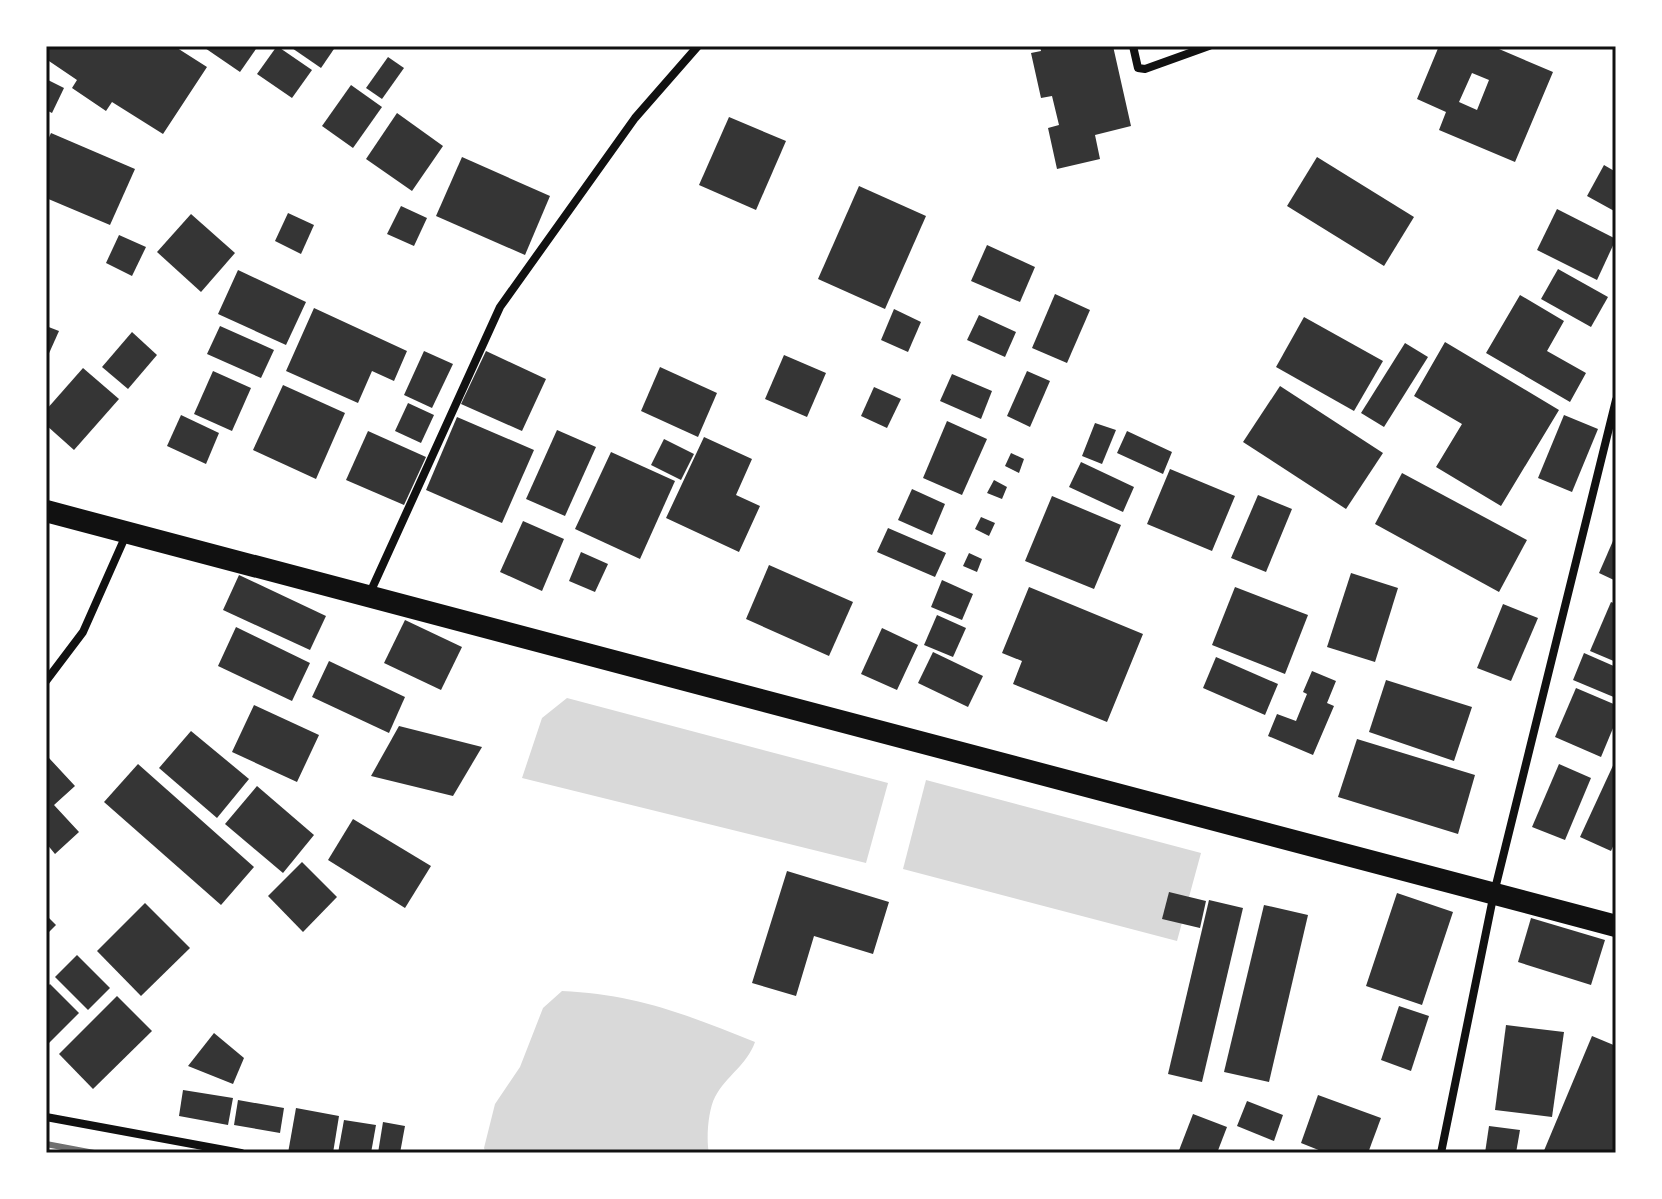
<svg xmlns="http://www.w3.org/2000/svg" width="1662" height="1199" viewBox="0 0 1662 1199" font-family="Commissioner,sans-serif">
<rect width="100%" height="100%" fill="#fff"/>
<g fill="#d9d9d9">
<polygon points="567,698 888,783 866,863 522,778 542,718"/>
<polygon points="926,780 1201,853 1177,941 903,869"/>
<path d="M562,991C635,994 688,1015 755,1042C747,1065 726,1076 715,1097C708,1110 706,1140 709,1153H486L484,1148L495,1104L520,1067L543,1008Z"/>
</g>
<g fill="#353535" fill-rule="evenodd">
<polygon points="46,46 174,46 207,67 163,134 112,102 106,111 72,88 77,80 46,59"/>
<polygon points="202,46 258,46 240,72"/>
<polygon points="277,46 312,70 292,98 257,74"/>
<polygon points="289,46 336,46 321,68"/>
<polygon points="1040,46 1113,46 1131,126 1095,135 1100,159 1057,169 1048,128 1059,125 1052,96 1041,98 1031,53 1041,51"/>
<path d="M1439,46H1492L1553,72L1515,162L1439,130L1446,112L1417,99ZM1472,73L1489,80L1477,110L1459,102Z"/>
<polygon points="388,57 404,68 382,99 366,88"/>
<polygon points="46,79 64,88 52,113 46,110"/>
<polygon points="351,85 382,107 353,148 322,126"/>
<polygon points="397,113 443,146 412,191 366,159"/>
<polygon points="729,117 786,141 756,210 699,185"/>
<polygon points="51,133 135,169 110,225 46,198 46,144"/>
<polygon points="462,157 550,196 525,255 436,216"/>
<polygon points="1317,157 1414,217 1384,266 1287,206"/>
<polygon points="1604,165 1616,172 1616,212 1587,196"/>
<polygon points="859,186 926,216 885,309 818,279"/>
<polygon points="401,206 427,218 414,246 387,234"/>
<polygon points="1557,209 1616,239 1597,280 1537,250"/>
<polygon points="288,213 314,225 301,254 275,241"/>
<polygon points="191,214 235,253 201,292 157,252"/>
<polygon points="119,235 146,247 132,276 106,263"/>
<polygon points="987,245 1035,267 1020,302 971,281"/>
<polygon points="1558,269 1608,297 1591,327 1541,299"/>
<polygon points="238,270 306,302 286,345 218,314"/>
<polygon points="1055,294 1090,310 1067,363 1032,348"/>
<polygon points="1520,295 1564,321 1547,351 1586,373 1570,402 1486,353"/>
<polygon points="314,308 407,351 394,381 372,371 358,403 286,371"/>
<polygon points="894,309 921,322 908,352 881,340"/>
<polygon points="979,315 1016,332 1005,357 967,340"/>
<polygon points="1304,317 1383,361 1354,411 1276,367"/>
<polygon points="46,326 59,331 46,360"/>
<polygon points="220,326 274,350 261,378 207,354"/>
<polygon points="132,332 157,355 128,389 102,367"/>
<polygon points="1445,342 1559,410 1501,506 1436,467 1462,424 1414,396"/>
<polygon points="1405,343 1428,357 1384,427 1361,413"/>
<polygon points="424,351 453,364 432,408 404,395"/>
<polygon points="486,351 546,379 522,431 461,404"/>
<polygon points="784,355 826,373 807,417 765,399"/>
<polygon points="660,367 717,393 698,437 641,411"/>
<polygon points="83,368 119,399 74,450 46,425 46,410"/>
<polygon points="213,371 251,388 232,431 194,414"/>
<polygon points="1027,371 1050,381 1030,427 1007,416"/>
<polygon points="952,374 992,391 981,419 940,401"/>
<polygon points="283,385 345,413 316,479 253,450"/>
<polygon points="1280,386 1383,453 1346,509 1243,442"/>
<polygon points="874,387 901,399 887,428 861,416"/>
<polygon points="408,403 434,415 421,443 395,431"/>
<polygon points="181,415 219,433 206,464 167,446"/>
<polygon points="1564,415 1598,429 1572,492 1538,478"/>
<polygon points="457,417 534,450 502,523 426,490"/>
<polygon points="947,421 987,439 962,495 923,478"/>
<polygon points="1095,423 1116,430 1102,464 1082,456"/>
<polygon points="557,430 596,447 565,516 526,499"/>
<polygon points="368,431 426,457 404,505 346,480"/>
<polygon points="1127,431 1172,452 1163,474 1117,453"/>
<polygon points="704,437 752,459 736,495 760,506 739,552 666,518"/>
<polygon points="664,439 694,454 681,480 651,465"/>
<polygon points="611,452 675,481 640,559 575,529"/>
<polygon points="1011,453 1024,459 1019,473 1005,466"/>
<polygon points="1081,462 1134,487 1123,512 1069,487"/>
<polygon points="1170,469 1235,496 1212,551 1147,524"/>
<polygon points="1402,473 1527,540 1499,592 1375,524"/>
<polygon points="994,480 1007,487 1002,499 987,493"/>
<polygon points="912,489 945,504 932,535 898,520"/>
<polygon points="1258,495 1292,509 1266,572 1231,558"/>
<polygon points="1052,496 1121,525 1094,589 1025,561"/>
<polygon points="981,517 995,523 989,536 975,529"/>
<polygon points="523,521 564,539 542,591 500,572"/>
<polygon points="888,528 946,553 935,577 877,552"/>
<polygon points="1616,534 1616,581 1599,573"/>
<polygon points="581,552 608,564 595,592 569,581"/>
<polygon points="969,553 982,559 977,572 963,566"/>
<polygon points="769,565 853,602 829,656 746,619"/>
<polygon points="1351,573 1398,588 1375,662 1327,647"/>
<polygon points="239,575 326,616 310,650 223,610"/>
<polygon points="942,580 973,594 962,620 931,607"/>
<polygon points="1029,587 1143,634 1107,722 1013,684 1022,661 1002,653"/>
<polygon points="1235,587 1308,615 1285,674 1212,645"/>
<polygon points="1611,602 1616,604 1616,662 1590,651"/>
<polygon points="1503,604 1538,618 1511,681 1477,668"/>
<polygon points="937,615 966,628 953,657 924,645"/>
<polygon points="405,620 462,647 441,690 384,663"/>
<polygon points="236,627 310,663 292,701 218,666"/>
<polygon points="882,628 918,645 897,690 861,674"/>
<polygon points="933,652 983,676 968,707 918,683"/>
<polygon points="1584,653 1616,667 1616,698 1573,680"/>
<polygon points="1216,657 1278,684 1265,715 1203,688"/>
<polygon points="329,661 405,697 389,733 312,697"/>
<polygon points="1312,671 1336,681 1327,703 1334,706 1313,755 1268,736 1277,714 1296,721 1307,694 1303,692"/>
<polygon points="1386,680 1472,707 1454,761 1369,732"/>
<polygon points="1576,688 1616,705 1616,721 1601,757 1555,737"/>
<polygon points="254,705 319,735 297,782 232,752"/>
<polygon points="399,726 482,747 453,796 371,776"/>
<polygon points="191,731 249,779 217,818 159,768"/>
<polygon points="1357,739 1475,775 1458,834 1338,797"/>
<polygon points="49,758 75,786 54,805 79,832 55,854 46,843 46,761"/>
<polygon points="1616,759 1616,840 1611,851 1580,837"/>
<polygon points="138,764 254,867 221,905 104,802"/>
<polygon points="1559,764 1591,778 1565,840 1532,827"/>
<polygon points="257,786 314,835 283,873 225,824"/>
<polygon points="353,819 431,866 405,908 328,860"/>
<polygon points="302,862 337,897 303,932 268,896"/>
<polygon points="787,871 889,902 873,954 814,936 796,996 752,983"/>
<polygon points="1169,892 1206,901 1200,928 1162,919"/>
<polygon points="1397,893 1453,912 1422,1005 1366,986"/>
<polygon points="1209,900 1243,908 1202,1082 1168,1074"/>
<polygon points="145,903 190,948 141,996 97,951"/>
<polygon points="1264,905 1308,915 1269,1082 1224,1072"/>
<polygon points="46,915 56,925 46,935"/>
<polygon points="1531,918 1605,940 1591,985 1518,962"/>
<polygon points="77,955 110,988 88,1010 55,977"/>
<polygon points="50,984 79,1013 46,1046 46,988"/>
<polygon points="117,996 152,1031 93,1089 59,1054"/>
<polygon points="1399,1006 1429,1016 1411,1071 1381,1060"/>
<polygon points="1506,1025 1564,1032 1552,1117 1495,1110"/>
<polygon points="214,1033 244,1058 233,1084 188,1066"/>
<polygon points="1592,1036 1616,1046 1616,1153 1543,1153"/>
<polygon points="183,1090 233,1098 228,1125 179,1116"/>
<polygon points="1318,1095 1381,1118 1368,1153 1326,1153 1301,1143"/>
<polygon points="238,1100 284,1108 280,1133 234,1125"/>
<polygon points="1247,1101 1283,1115 1274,1141 1237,1126"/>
<polygon points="296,1108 339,1116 333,1153 288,1153"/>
<polygon points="1193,1114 1227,1127 1217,1153 1178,1153"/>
<polygon points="344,1120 376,1125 371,1153 338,1153"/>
<polygon points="383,1122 405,1126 400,1153 378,1153"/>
<polygon points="1489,1126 1520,1130 1516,1153 1485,1153"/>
</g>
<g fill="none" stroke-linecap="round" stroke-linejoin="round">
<g stroke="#111" stroke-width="8">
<polyline points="1133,46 1138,68 1145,69 1209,46"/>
<polyline points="369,595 500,307 635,118 698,46"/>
<polyline points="46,681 83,632 126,535"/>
<polyline points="46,1117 241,1153"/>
<polyline points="1441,1153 1494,893 1616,400"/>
</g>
<polyline stroke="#111" stroke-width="22" points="46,511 1616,926"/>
<polyline stroke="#707070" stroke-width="6" points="46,1144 94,1153"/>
</g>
<rect width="1662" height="1199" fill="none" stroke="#ffffff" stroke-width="96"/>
<rect x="48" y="48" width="1566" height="1103" fill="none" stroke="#111" stroke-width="3"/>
</svg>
